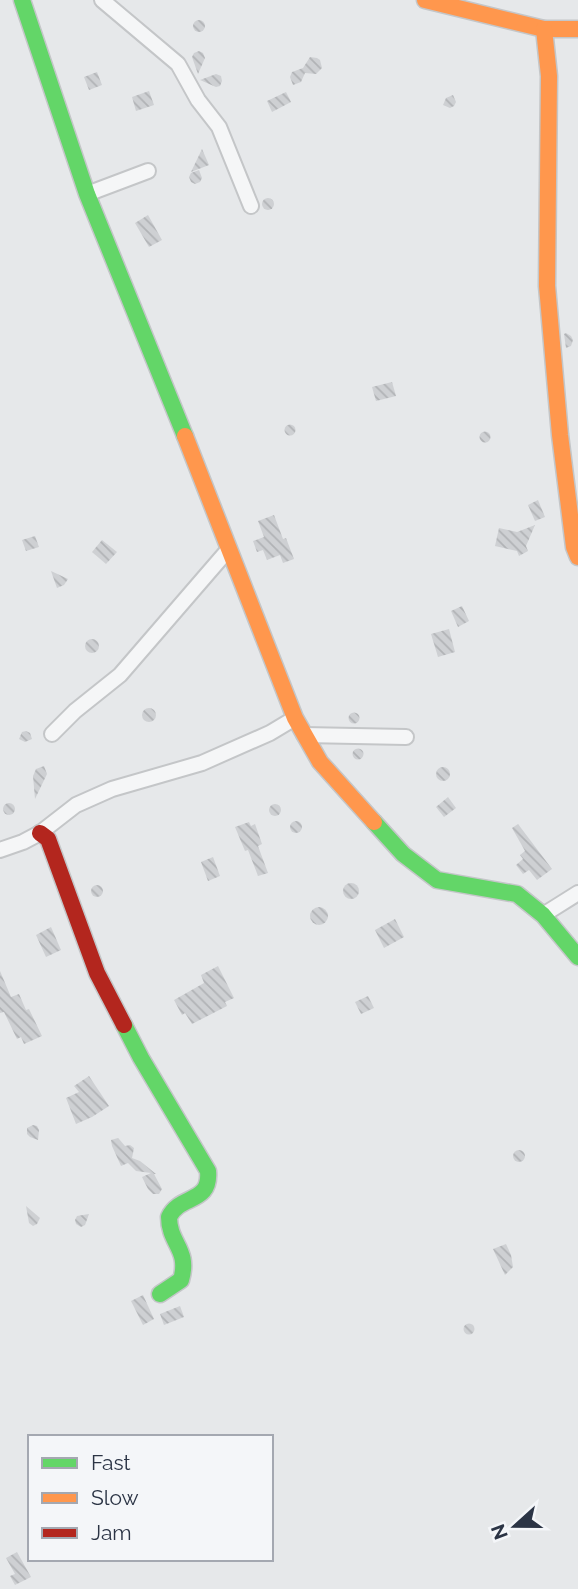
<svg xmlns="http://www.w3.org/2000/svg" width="578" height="1589" viewBox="0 0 578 1589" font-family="Raleway,sans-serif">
<defs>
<pattern id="building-back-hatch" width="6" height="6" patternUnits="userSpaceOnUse" patternTransform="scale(1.75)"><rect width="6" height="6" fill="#ced0d3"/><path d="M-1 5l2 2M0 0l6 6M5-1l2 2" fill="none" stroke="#b1b3b6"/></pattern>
</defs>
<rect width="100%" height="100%" fill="#e6e8ea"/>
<g fill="url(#building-back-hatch)">
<circle cx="199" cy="26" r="6"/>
<polygon points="199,51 203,53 205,58 198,74 192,57 194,53"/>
<polygon points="310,57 317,58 320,60 322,68 316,74 305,73 301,82 293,85 290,77 292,72 303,68"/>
<polygon points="97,72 102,85 89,90 84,77"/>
<polygon points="216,74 221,76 222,81 220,86 216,87 200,80"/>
<polygon points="149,91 154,105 136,111 132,97"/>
<polygon points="286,92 291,102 272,112 267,101"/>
<polygon points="453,95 456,102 454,106 450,108 443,105 446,98"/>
<polygon points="202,149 209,165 191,172"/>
<polygon points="199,170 202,178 200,182 195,184 191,182 189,177 191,173"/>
<circle cx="268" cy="204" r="6"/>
<polygon points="148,215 162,240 149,247 135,223"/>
<polygon points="566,333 571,336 573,340 571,346 566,348 564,334"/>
<polygon points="392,382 396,396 376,401 372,387"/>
<circle cx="290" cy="430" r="5.5"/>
<circle cx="485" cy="437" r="5.5"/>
<polygon points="538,500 545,517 535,521 528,505"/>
<polygon points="274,515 283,539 286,538 294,559 283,563 280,555 267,560 263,550 257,552 253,541 264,537 258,521"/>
<polygon points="535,525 526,546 528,551 519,556 517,551 495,546 499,528 517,532"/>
<polygon points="35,536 39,547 26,551 22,540"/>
<polygon points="102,540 117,552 106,564 92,552"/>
<polygon points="51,571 68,579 64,585 57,588"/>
<polygon points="462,606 469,621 458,627 451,611"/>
<polygon points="449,629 455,652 438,657 431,634"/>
<circle cx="92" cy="646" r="7"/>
<circle cx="149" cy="715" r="7"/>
<circle cx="354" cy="718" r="5.5"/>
<polygon points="26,731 30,733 32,739 25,742 19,739 22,732"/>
<circle cx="358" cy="754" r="5.5"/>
<polygon points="44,766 47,774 35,799 33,776 36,769"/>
<circle cx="443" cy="774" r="7"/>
<polygon points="448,797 456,808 444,817 436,807"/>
<circle cx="9" cy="809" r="6"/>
<circle cx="275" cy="810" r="6"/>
<circle cx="296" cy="827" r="6"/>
<polygon points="249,822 251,826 255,824 262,844 258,846 268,873 258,876 248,850 245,851 235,827"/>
<polygon points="518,824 552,869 537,880 529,870 523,874 516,865 523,859 520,855 525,851 512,828"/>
<polygon points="213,857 220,876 208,881 201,862"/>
<circle cx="351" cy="891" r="8"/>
<circle cx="97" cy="891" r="6"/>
<circle cx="319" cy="916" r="9"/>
<polygon points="395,919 404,937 384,948 375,930"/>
<polygon points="51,927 61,950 46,957 36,935"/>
<polygon points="218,966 234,998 225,1002 227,1006 192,1024 185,1013 182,1015 174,1000 204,983 201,975"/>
<polygon points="0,971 11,997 19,994 26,1010 29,1009 42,1036 24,1044 21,1037 17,1039 4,1012 0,1013"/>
<polygon points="368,996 374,1008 361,1014 355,1002"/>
<polygon points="89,1076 109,1106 92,1117 76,1124 66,1098 79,1092 74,1086"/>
<polygon points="33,1125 37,1126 39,1130 38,1140 30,1137 27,1134 27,1128"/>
<polygon points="118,1138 125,1146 130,1145 134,1148 132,1158 140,1161 156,1174 154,1174 162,1189 159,1194 153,1194 148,1189 142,1177 151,1173 136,1171 128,1163 121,1166 112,1146 111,1140"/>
<circle cx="519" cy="1156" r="6"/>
<polygon points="26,1206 40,1218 37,1224 33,1226 29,1223"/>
<polygon points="89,1214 85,1225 81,1227 76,1224 75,1220 77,1216"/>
<polygon points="506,1244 511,1255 513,1267 505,1275 493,1249"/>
<polygon points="143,1295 154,1319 143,1325 131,1301"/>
<polygon points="180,1306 184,1317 164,1325 160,1314"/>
<circle cx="469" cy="1329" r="5.5"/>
<polygon points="17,1552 31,1577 15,1585 10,1576 15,1574 6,1558"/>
</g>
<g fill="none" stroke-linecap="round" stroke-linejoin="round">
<g stroke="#c4c6c8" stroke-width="18">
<g id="street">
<polyline points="102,0 178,64 198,100 219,127 251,206"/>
<polyline points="87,194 148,171"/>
<polyline points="52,734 75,711 120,675 228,550"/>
<polyline points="304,735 406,737"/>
<polyline points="0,850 23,842 40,833 76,805 112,789 202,763 270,733 295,718"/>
<polyline points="543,915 578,893"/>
</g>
</g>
<g stroke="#c4c6c8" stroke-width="19">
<g id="fast">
<polyline points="22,0 87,194 185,436"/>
<polyline points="374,822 403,854 437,880 517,894 543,915 578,957"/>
<path d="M124,1025L141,1058L208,1171C211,1204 180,1194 169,1217C169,1244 190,1249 181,1280L160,1294"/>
</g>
</g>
<g stroke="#c4c6c8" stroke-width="19">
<g id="slow">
<polyline points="425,0 544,29 578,29"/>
<polyline points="544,29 549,76 547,286 560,435 574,547 578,557"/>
<polyline points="185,436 295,718 320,762 374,822"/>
</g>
</g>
<g stroke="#c4c6c8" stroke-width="19">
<polyline id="jam" points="40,833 48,839 97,973 124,1025"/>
</g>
<use href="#street" stroke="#f5f6f7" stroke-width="14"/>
<use href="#fast" stroke="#63d668" stroke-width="16"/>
<use href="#slow" stroke="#ff974d" stroke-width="16"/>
<use href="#jam" stroke="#b3261e" stroke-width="16"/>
</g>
<rect x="28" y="1435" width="245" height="126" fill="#f4f6f9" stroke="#a4a8b1" stroke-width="2"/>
<rect x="42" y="1458" width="35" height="10" fill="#63d668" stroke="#a4a8b1" stroke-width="2"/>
<text x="91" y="1470" font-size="21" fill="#2b3445">Fast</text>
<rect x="42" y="1493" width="35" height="10" fill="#ff974d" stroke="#a4a8b1" stroke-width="2"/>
<text x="91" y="1505" font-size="21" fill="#2b3445">Slow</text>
<rect x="42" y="1528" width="35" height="10" fill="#b3261e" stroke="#a4a8b1" stroke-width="2"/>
<text x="91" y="1540" font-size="21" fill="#2b3445">Jam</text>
<g transform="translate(515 1526) rotate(249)" stroke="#f4f6f9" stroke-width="5" paint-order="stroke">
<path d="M0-5L12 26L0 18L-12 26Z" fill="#2b3445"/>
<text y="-10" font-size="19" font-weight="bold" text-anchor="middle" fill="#2b3445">N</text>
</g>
</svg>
